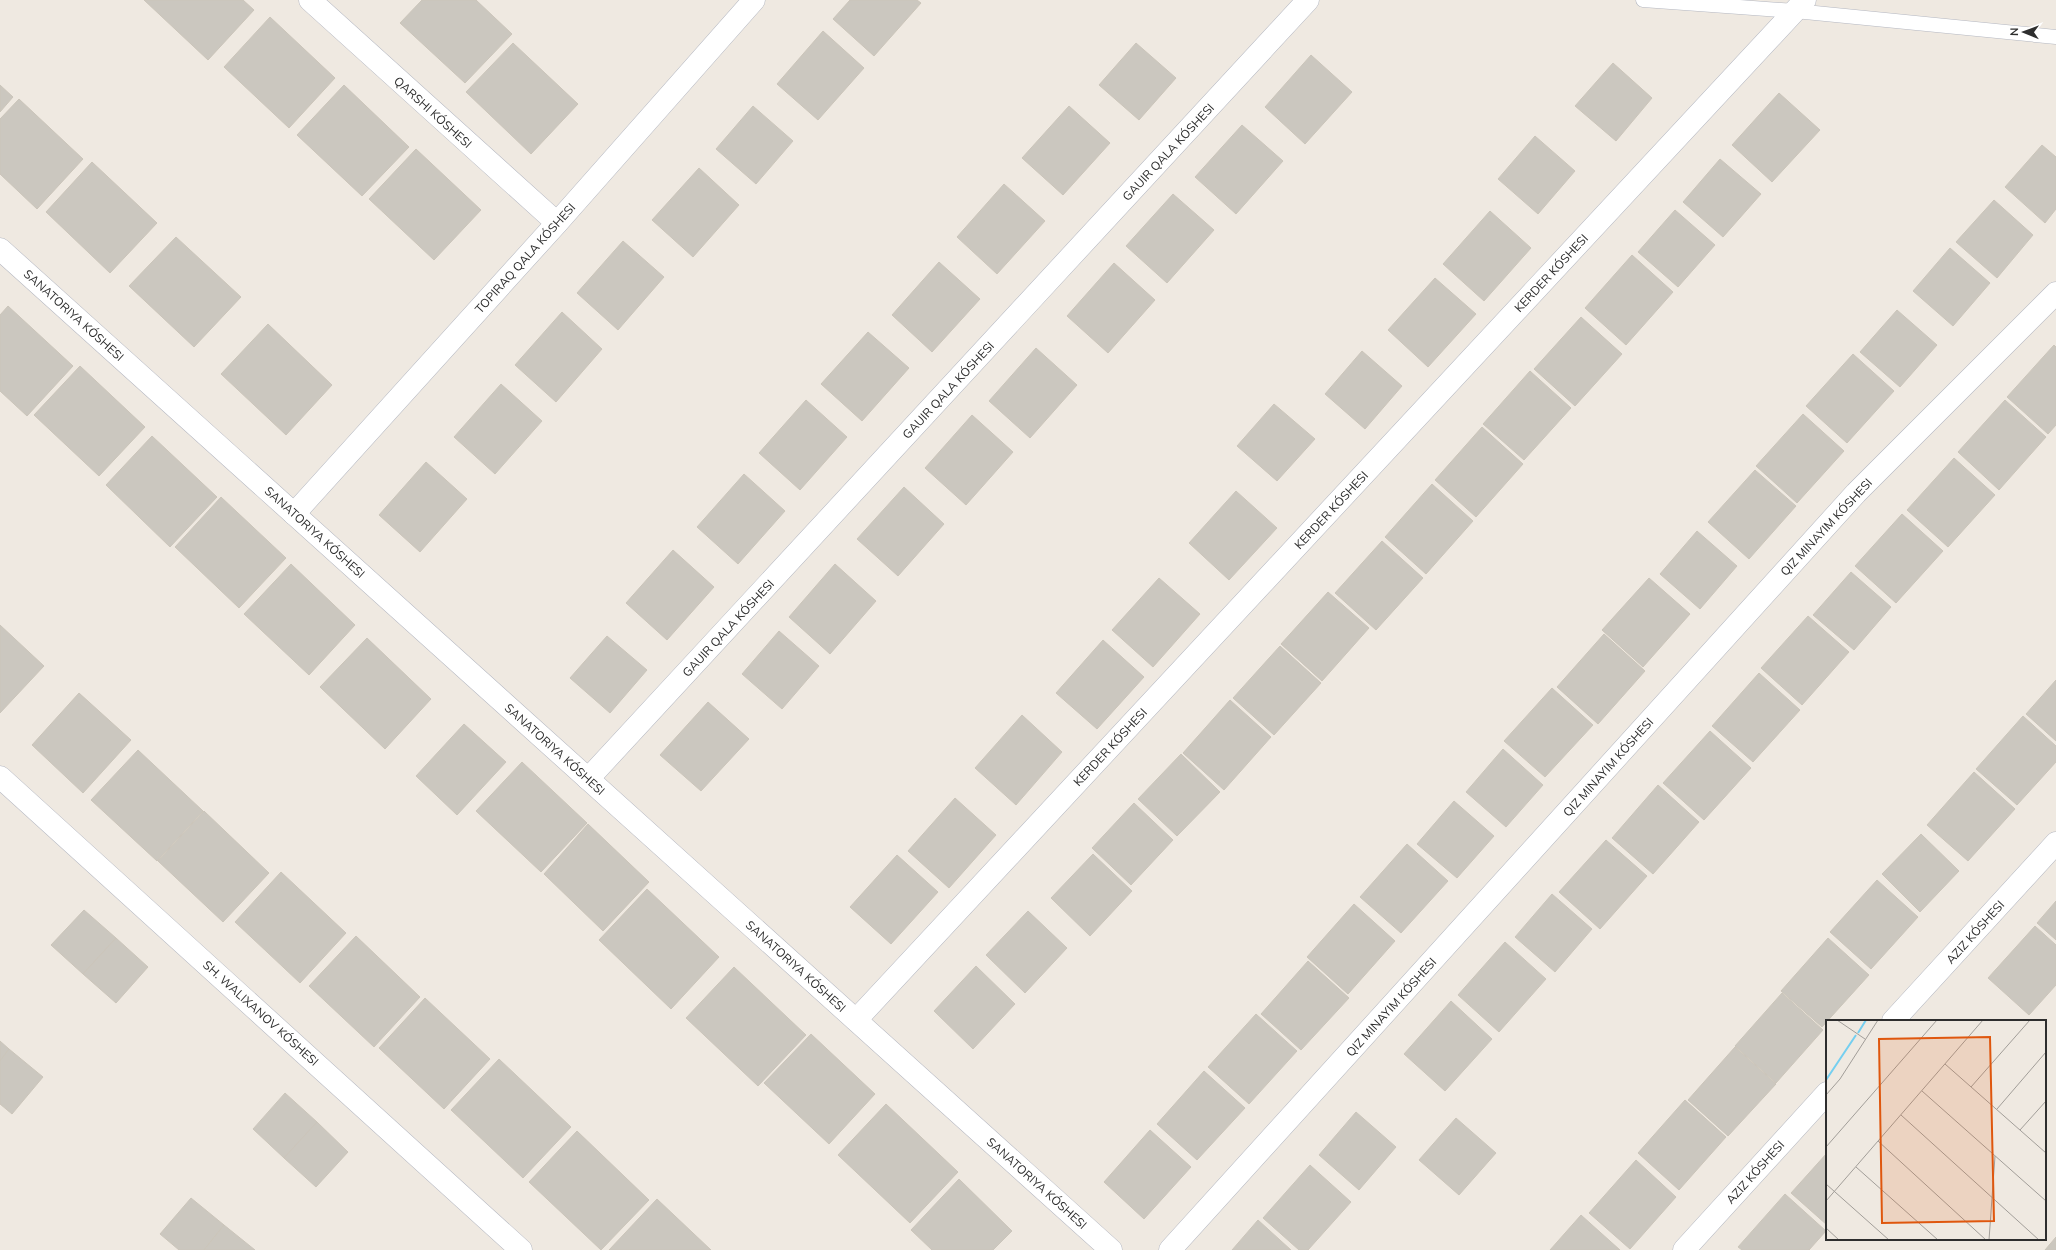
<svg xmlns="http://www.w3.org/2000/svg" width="2056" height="1250" viewBox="0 0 2056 1250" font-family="Mulish,sans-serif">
<rect width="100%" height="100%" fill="#efe9e1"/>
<g fill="#cbc7bf" stroke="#cbc5ba">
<polygon points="144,0 243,0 254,10 208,60"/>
<polygon points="422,0 476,0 512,34 465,83 400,23"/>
<polygon points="850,0 917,0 921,3 874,56 833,19"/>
<polygon points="270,17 335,78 289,128 224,67"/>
<polygon points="823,31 864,68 818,120 777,84"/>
<polygon points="513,43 578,104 531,154 466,92"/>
<polygon points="1136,43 1176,78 1139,120 1099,85"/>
<polygon points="1311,55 1352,92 1305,144 1265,107"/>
<polygon points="1613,63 1652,98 1616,141 1575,106"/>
<polygon points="0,85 13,97 0,112"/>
<polygon points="344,85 409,147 362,196 297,135"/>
<polygon points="1779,93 1820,130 1772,182 1732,145"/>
<polygon points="19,99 83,159 37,209 0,174 0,119"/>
<polygon points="753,106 793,141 756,184 716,149"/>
<polygon points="1069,106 1110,143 1063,195 1022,158"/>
<polygon points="1242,125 1283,161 1236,214 1195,177"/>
<polygon points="1535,136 1575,171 1538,214 1498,179"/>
<polygon points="2042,145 2056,157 2056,209 2045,223 2005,187"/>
<polygon points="416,149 481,210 434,260 369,199"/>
<polygon points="1720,159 1761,194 1723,237 1683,202"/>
<polygon points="92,162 157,223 110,273 46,212"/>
<polygon points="699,168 739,205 693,257 652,220"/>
<polygon points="1004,184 1045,221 997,274 957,237"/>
<polygon points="1173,194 1214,230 1167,283 1126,246"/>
<polygon points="1994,200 2033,235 1997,278 1956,242"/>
<polygon points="1675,210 1715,245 1678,287 1638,252"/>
<polygon points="1490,211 1531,248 1484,301 1443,264"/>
<polygon points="176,237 241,297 194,347 129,286"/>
<polygon points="623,241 664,277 618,330 577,293"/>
<polygon points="1950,248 1990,283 1953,326 1913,291"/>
<polygon points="1632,255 1673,292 1626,345 1585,308"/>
<polygon points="939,262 980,299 932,352 892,315"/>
<polygon points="1114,263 1155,300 1108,353 1067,316"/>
<polygon points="1435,278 1476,314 1428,367 1388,330"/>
<polygon points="8,306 73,366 27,416 0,391 0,315"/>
<polygon points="1897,310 1937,345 1900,387 1860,352"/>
<polygon points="562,312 602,349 556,402 515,365"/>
<polygon points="1581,317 1622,354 1575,406 1534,369"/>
<polygon points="268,324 332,385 286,435 221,374"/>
<polygon points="868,332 909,368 862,421 821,384"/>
<polygon points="2054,345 2056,347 2056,425 2048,434 2007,397"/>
<polygon points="1036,348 1077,385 1030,438 989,401"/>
<polygon points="1362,351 1402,386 1365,429 1325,394"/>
<polygon points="1853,354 1894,391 1847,443 1806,406"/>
<polygon points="80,366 145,427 99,476 34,415"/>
<polygon points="1530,371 1571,408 1524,460 1483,424"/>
<polygon points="501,384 542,421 495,474 454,437"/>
<polygon points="806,400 847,437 800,490 759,453"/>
<polygon points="2005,400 2046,437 1999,490 1958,452"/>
<polygon points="1274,404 1315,439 1277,481 1237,446"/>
<polygon points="1803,414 1844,451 1797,503 1756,466"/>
<polygon points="972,415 1013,452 966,505 925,468"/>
<polygon points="1482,427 1523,464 1476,517 1435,480"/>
<polygon points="152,436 217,497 170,547 106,485"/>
<polygon points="1954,458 1995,495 1948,547 1907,510"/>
<polygon points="426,462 467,499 420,552 379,515"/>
<polygon points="1755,470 1796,506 1749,559 1708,522"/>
<polygon points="744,474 785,511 738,564 697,527"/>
<polygon points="1432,484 1473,521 1426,574 1385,537"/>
<polygon points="904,487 944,524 898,576 857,539"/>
<polygon points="1236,491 1277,528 1229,580 1189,543"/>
<polygon points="221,497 286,558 239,608 175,547"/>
<polygon points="1902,514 1943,551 1896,603 1855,566"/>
<polygon points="1697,531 1737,566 1700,609 1660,574"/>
<polygon points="1382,541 1423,578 1376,630 1335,593"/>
<polygon points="673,550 714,587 667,640 626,603"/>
<polygon points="291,564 355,625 309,675 244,614"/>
<polygon points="835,564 876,601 830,654 789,617"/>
<polygon points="1851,572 1891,607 1854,650 1813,615"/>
<polygon points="1159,578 1200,614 1153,667 1112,630"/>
<polygon points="1649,578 1690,614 1643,667 1602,630"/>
<polygon points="1328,592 1369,628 1322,681 1281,644"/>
<polygon points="1808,616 1849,652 1802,705 1761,668"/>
<polygon points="0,625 44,666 0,713"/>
<polygon points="779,631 819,666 782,709 742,674"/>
<polygon points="1604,634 1645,671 1598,724 1557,687"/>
<polygon points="607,636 647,670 610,713 570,678"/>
<polygon points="367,638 431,699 385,749 320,687"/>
<polygon points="1103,640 1144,677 1097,729 1056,693"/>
<polygon points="1280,646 1321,683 1274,735 1233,698"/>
<polygon points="1759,673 1800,710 1753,762 1712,726"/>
<polygon points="2056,680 2056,741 2026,714"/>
<polygon points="1552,688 1593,725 1545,777 1504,741"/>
<polygon points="79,693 131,740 83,793 32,745"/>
<polygon points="1230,700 1271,737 1224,790 1183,753"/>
<polygon points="708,702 749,739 701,791 660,755"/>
<polygon points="1022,715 1062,752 1016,805 975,768"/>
<polygon points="2023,716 2056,746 2056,762 2017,805 1976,769"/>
<polygon points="464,724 506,762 457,815 416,776"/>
<polygon points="1710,731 1751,768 1704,820 1663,783"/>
<polygon points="1503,749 1543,785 1506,827 1466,792"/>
<polygon points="138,750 203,811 157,861 91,800"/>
<polygon points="1181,754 1220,792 1177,836 1138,799"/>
<polygon points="522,762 587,823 541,872 476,811"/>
<polygon points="1974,772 2015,809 1968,861 1927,825"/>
<polygon points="1658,785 1699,822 1653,874 1612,838"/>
<polygon points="955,798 996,835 949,888 908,851"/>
<polygon points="1454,801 1494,836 1457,878 1417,844"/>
<polygon points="1134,803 1173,840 1131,885 1092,848"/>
<polygon points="204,811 269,873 223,922 158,861"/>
<polygon points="588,824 649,882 603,931 544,874"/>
<polygon points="1921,834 1959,871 1920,912 1882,874"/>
<polygon points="1606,840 1647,876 1600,929 1559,892"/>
<polygon points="1407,844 1448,881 1401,933 1360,897"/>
<polygon points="1093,854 1132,891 1090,936 1051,898"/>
<polygon points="897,855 938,892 891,944 850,907"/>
<polygon points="281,872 346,933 300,983 235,922"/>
<polygon points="1877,880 1918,917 1871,969 1830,932"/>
<polygon points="647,889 719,957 671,1009 599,940"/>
<polygon points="1552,894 1592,929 1555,972 1515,937"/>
<polygon points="2056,901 2056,940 2037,923"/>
<polygon points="1354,904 1395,941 1348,994 1307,957"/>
<polygon points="84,910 116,938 83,974 51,945"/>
<polygon points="1028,911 1067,948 1025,993 986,955"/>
<polygon points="2035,926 2056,945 2056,985 2029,1015 1988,978"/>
<polygon points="356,936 420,997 374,1047 309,986"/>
<polygon points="116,938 148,967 116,1003 83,974"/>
<polygon points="1828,938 1869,975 1822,1027 1781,991"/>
<polygon points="1505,942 1546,979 1499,1032 1458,995"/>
<polygon points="1308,961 1349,998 1301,1050 1261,1014"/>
<polygon points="976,966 1015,1004 973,1049 934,1011"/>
<polygon points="734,967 806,1035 758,1086 686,1018"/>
<polygon points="1782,993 1823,1030 1776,1083 1735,1046"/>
<polygon points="425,998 490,1059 444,1109 379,1048"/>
<polygon points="1451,1001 1492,1039 1445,1091 1404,1054"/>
<polygon points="1256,1014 1297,1051 1249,1104 1208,1067"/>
<polygon points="811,1034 875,1094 829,1144 764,1083"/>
<polygon points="0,1041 9,1049 0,1061"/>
<polygon points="1735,1047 1776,1084 1728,1136 1688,1100"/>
<polygon points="9,1049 43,1077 12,1114 0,1104 0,1061"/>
<polygon points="499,1059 571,1127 523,1178 451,1110"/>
<polygon points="1204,1071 1245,1108 1197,1160 1157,1124"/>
<polygon points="285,1093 317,1122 284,1158 253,1129"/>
<polygon points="1685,1100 1726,1137 1679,1190 1638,1153"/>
<polygon points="886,1104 958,1172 910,1223 838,1155"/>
<polygon points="1356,1112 1396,1147 1359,1190 1319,1155"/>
<polygon points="1456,1118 1496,1153 1459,1195 1419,1160"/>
<polygon points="317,1122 348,1152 316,1187 284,1158"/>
<polygon points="1150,1130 1191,1167 1144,1219 1104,1182"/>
<polygon points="577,1131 649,1200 601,1250 529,1182"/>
<polygon points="1827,1153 1827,1225 1791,1193"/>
<polygon points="1636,1160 1676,1197 1630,1249 1589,1213"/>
<polygon points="1310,1165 1351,1202 1308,1250 1299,1250 1263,1218"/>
<polygon points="959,1179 1012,1231 993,1250 932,1250 911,1230"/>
<polygon points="1785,1194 1826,1231 1809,1250 1742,1250 1738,1247"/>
<polygon points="191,1198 224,1225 204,1250 179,1250 160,1234"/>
<polygon points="657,1199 711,1250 609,1250"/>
<polygon points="1581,1215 1620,1250 1550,1250"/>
<polygon points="1258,1220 1291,1250 1232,1250"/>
<polygon points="224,1225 255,1250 204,1250"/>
<polygon points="2056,1237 2056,1250 2045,1250"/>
</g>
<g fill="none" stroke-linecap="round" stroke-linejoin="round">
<g stroke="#b4b7c1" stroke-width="15">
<polyline id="service" points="1643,0 1795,11 2056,37"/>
</g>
<g stroke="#b4b7c1" stroke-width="23">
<g id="minor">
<polyline points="310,0 557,223"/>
<polyline points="0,249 1111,1250"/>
<polyline points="294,514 557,223 754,0"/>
<polyline points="0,777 521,1250"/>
<polyline points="588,779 1308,0"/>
<polyline points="856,1020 1805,0"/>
<polyline points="1893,1021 2056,843"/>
<polyline points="1170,1250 1856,493 2056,293"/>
<polyline points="1684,1250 1827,1093"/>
</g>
</g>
<use href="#service" stroke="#fff" stroke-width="14"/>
<use href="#minor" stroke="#fff" stroke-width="22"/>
</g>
<g text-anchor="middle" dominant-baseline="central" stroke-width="3" stroke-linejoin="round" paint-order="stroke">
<g font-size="12" fill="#2e2e2e" stroke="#fff">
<text transform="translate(433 112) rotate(42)">QARSHI KÓSHESI</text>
<text transform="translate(1168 152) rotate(-47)">GAUIR QALA KÓSHESI</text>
<text transform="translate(525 258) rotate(-48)">TOPIRAQ QALA KÓSHESI</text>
<text transform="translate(1551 273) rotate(-47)">KERDER KÓSHESI</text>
<text transform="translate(74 315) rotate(42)">SANATORIYA KÓSHESI</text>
<text transform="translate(948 390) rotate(-47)">GAUIR QALA KÓSHESI</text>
<text transform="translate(1331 510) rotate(-47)">KERDER KÓSHESI</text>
<text transform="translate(1826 527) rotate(-47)">QIZ MINAYIM KÓSHESI</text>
<text transform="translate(315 532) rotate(42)">SANATORIYA KÓSHESI</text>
<text transform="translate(728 628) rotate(-47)">GAUIR QALA KÓSHESI</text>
<text transform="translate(1110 747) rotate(-47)">KERDER KÓSHESI</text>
<text transform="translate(555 749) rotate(42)">SANATORIYA KÓSHESI</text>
<text transform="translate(1608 767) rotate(-48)">QIZ MINAYIM KÓSHESI</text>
<text transform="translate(1975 932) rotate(-48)">AZIZ KÓSHESI</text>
<text transform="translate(796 966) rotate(42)">SANATORIYA KÓSHESI</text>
<text transform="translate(1391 1007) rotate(-48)">QIZ MINAYIM KÓSHESI</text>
<text transform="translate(261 1013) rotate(42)">SH. WALIXANOV KÓSHESI</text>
<text transform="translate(1755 1172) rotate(-48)">AZIZ KÓSHESI</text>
<text transform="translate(1037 1183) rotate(42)">SANATORIYA KÓSHESI</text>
</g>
</g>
<g transform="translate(1826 1020)">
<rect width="220" height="220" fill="#efe9e1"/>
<path fill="none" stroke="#75cff0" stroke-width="2" d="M32,13L40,0M0,60L30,15"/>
<path fill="none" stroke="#a29e99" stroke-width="1" d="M11,0L39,19M119,44L220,133M145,67L204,0M96,71L220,181M0,75L14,59L52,0M171,89L220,32M75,95L213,220M194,110L220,81M52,121L160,220M0,127L111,0M30,147L112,220M0,164L63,220M0,181L157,0M0,208L13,220M163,220L169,136"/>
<path fill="#df570e" fill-opacity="0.15" stroke="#df570e" stroke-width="2" d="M164,17L168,201L56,203L53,19Z"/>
<rect width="220" height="220" fill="none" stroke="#2e2e2e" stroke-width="2"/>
</g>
<g transform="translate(2024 32) rotate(271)" stroke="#ffffff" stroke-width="3" paint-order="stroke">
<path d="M0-3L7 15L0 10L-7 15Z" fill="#2e2e2e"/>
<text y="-6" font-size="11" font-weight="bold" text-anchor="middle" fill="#2e2e2e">N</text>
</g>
</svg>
